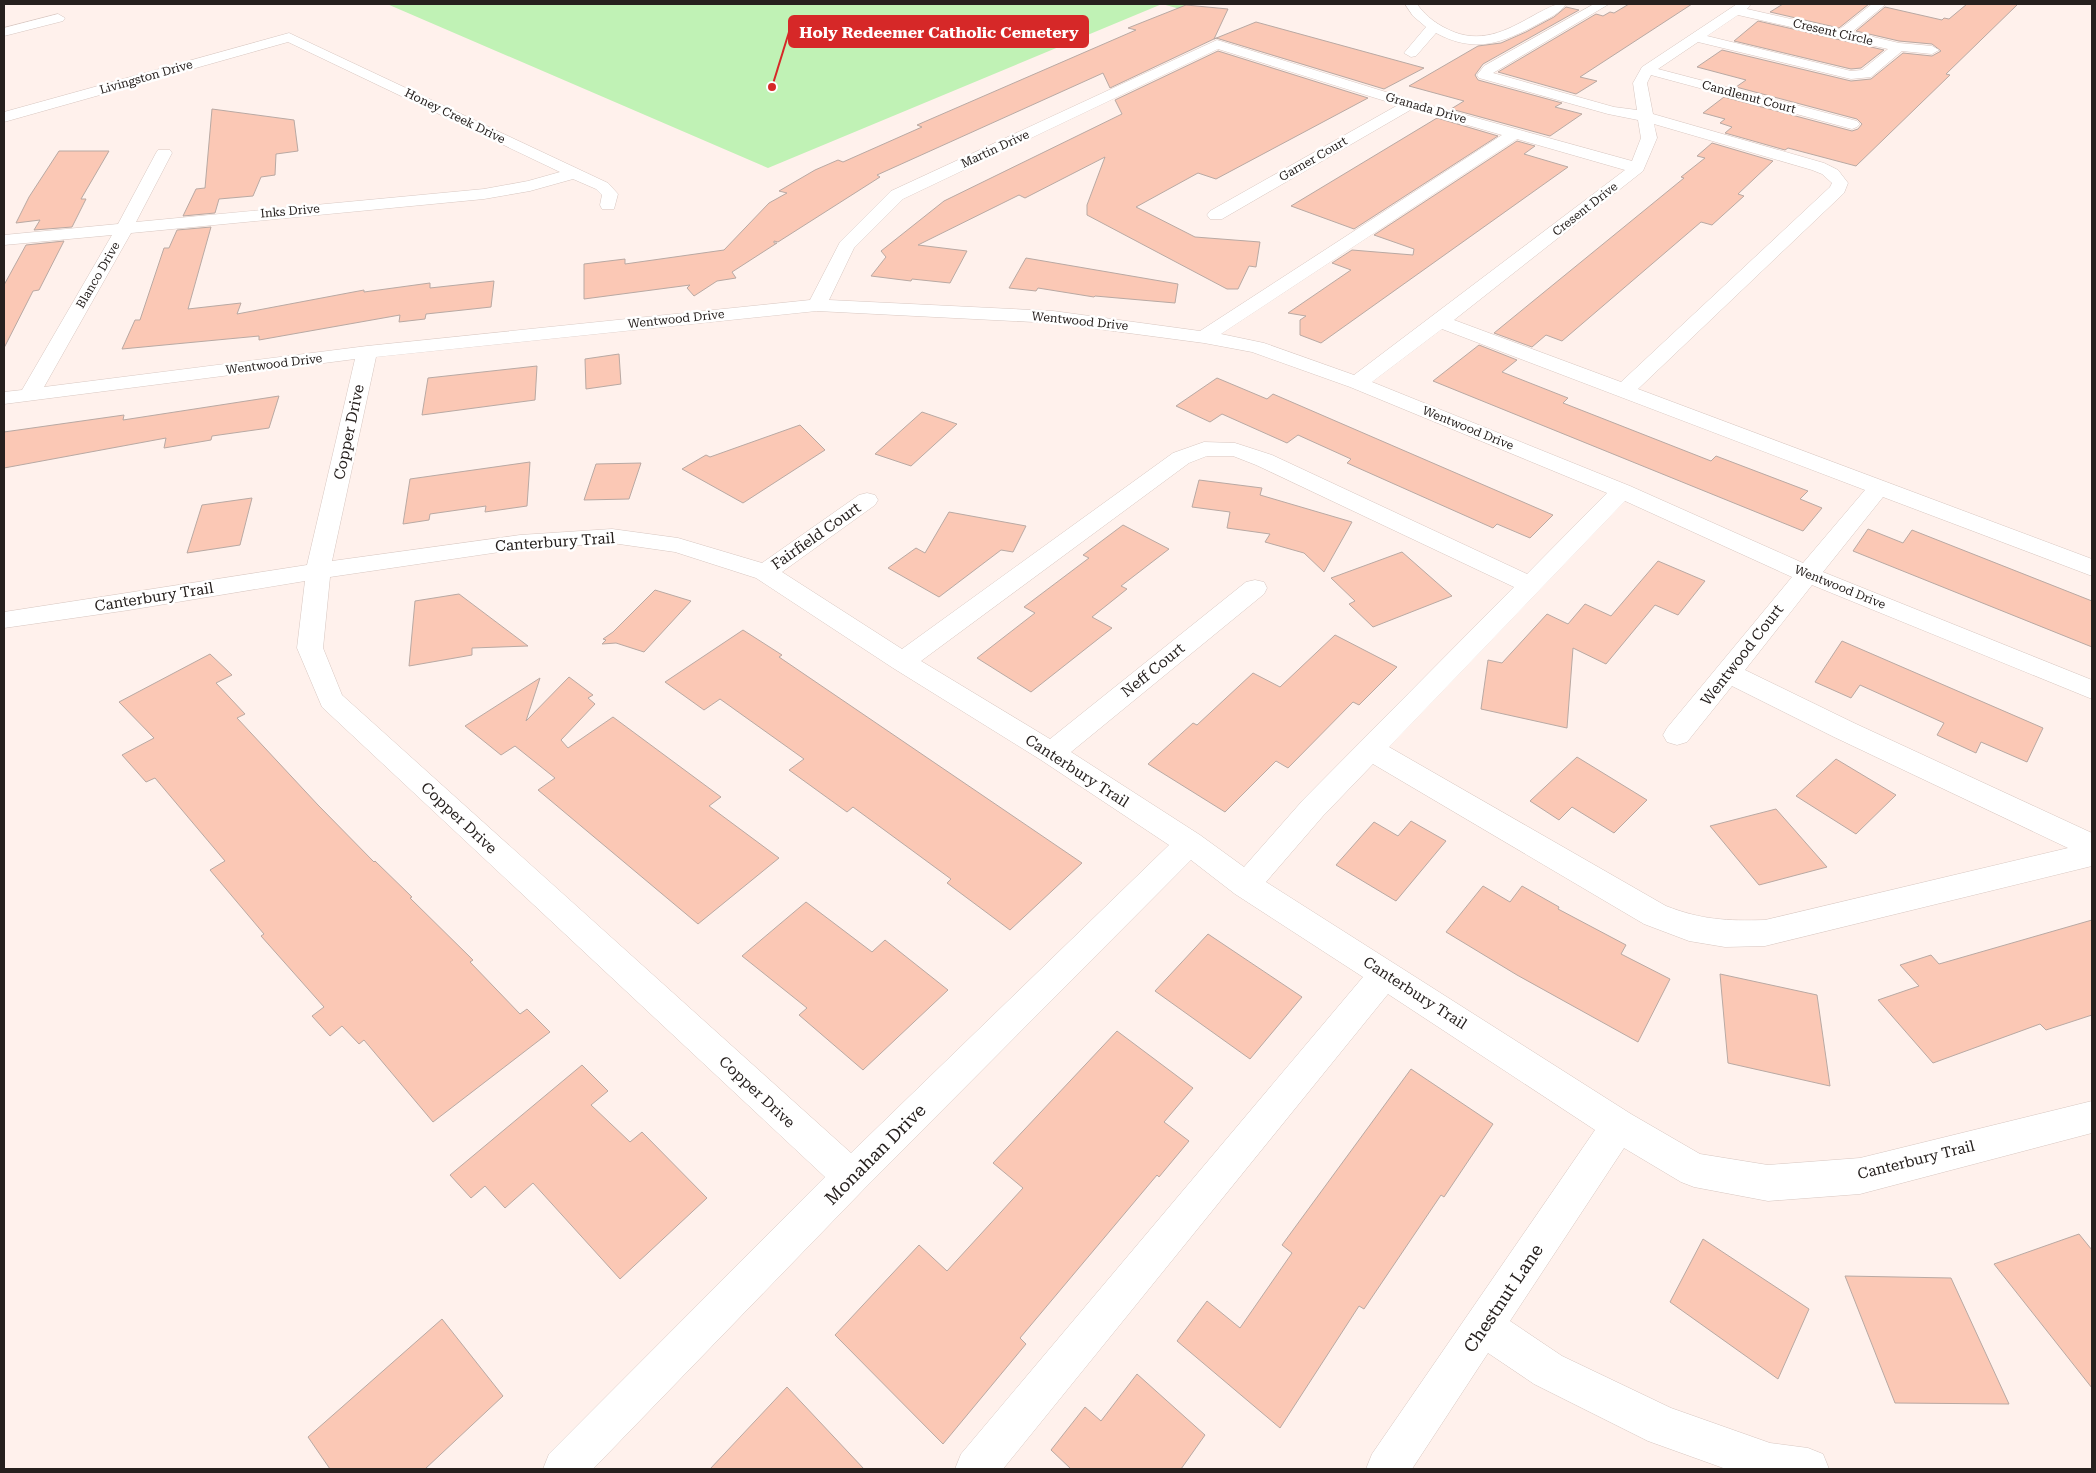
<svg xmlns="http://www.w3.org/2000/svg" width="2096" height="1473" viewBox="0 0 2096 1473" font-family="'Roboto Serif',serif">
<rect width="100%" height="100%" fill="#fff1ec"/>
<polygon fill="#c0f2b5" points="387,4 1192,4 1180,9 1162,4 768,168"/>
<g fill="#fbc8b5" stroke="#b9a9a3">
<polygon points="1629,4 1692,4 1580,77 1597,81 1576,94 1498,72 1596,14 1603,16 1610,12 1614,13"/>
<polygon points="1783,4 1869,4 1839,28 1770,12"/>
<polygon points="1967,4 2018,4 1946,74 1950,75 1856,166 1788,148 1785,150 1725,133 1732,127 1720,123 1725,119 1703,113 1724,97 1852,131 1858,129 1862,124 1857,119 1736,87 1746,80 1697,67 1722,50 1851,81 1871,79 1903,53 1932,56 1941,51 1932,44 1899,41 1856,31 1885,7 1942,20 1944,18 1949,19"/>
<polygon points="1186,5 1228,9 1214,39 1256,22 1424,68 1384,89 1216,38 1110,88 1103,73 877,175 880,177 778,242 774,241 774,243 777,243 732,272 736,278 717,281 694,296 687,288 690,285 584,299 584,264 625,259 625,264 724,250 769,203 787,193 779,191 815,170 838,160 843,162 922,127 917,125 1136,30 1128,28"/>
<polygon points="1566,7 1579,10 1483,64 1475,75 1478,80 1562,103 1555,107 1582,114 1550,136 1451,109 1464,101 1409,86 1478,46 1501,43 1526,32 1554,17"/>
<polygon points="1758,21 1884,50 1861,68 1851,69 1734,41"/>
<polygon points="1218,51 1368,98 1216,179 1198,173 1136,207 1195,237 1260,242 1256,267 1249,266 1238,289 1227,289 1087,215 1087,205 1105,157 1025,198 1019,195 918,245 967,251 950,283 912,279 911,281 871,276 886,257 881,251 944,201 1122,114 1115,100"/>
<polygon points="212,109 294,120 298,151 276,154 275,175 261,177 253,196 219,199 215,213 183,216 196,189 205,188"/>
<polygon points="1437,118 1498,136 1354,229 1291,206"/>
<polygon points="1517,141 1535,146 1524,154 1568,167 1321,343 1300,335 1300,320 1306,316 1288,313 1351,270 1332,263 1352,250 1413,255 1414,249 1374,235"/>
<polygon points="1712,143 1773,161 1738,194 1744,196 1712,225 1701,222 1562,341 1546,335 1532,347 1494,333 1684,178 1681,177 1705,158 1697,156"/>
<polygon points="59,151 109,151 81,199 86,199 72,227 34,230 40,220 16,223 29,197"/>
<polygon points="211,227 188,309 241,303 237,314 364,290 364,292 430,283 430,288 494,281 491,307 426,314 425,319 399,322 400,315 259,340 259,336 122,349 135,320 140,320 164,248 169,248 177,230"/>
<polygon points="64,241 39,290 33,291 4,348 4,285 26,245"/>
<polygon points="1026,258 1178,284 1175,303 1095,296 1094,297 1038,288 1036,291 1009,288"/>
<polygon points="1479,345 1517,360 1502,372 1568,398 1563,403 1711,461 1716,456 1808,491 1800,499 1822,508 1803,531 1433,381"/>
<polygon points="619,354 621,384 586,389 585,359"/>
<polygon points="537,366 535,400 422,415 428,378"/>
<polygon points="1217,378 1267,399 1273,394 1553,515 1530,538 1497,524 1493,528 1347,463 1351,459 1298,435 1287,443 1222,414 1210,422 1176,406"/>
<polygon points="279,396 269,428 212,436 211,440 164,448 166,438 4,468 4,432 124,415 123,420"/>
<polygon points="922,412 957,424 911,466 875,454"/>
<polygon points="800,425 825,450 743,503 682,469 706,455 710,457"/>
<polygon points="530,462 527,506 485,512 486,506 430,514 429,520 403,524 410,479"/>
<polygon points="641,463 629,499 584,500 596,464"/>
<polygon points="1199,480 1262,488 1260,495 1352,522 1324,572 1304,553 1265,542 1270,534 1227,528 1230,512 1192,507"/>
<polygon points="252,498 240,545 187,553 202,505"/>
<polygon points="949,512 1026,526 1013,552 1001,550 939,597 888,568 916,548 925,553"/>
<polygon points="1123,525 1169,549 1121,586 1127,589 1092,617 1112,628 1031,692 977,658 1035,613 1024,607 1089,558 1083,555"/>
<polygon points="1868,529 1903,543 1912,530 2092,601 2092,647 1853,551"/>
<polygon points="1402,552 1452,596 1373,627 1349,604 1355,601 1331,578"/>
<polygon points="1658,561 1705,581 1678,615 1655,605 1606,664 1573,648 1567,728 1481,709 1488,660 1502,663 1547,614 1568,624 1585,604 1611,616"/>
<polygon points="655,590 691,601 644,652 616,643 602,644 606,640 603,639 613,632"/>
<polygon points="459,594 528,646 472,648 472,655 409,666 415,601"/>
<polygon points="743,630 782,655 779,657 1082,863 1010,930 947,883 951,879 853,807 847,812 789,770 804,759 720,699 704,710 665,682"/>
<polygon points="1335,635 1397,667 1359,705 1353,702 1288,768 1276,761 1225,812 1148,764 1193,723 1197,725 1253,673 1280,687"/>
<polygon points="1842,641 2043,728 2027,762 1981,742 1976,753 1937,735 1944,723 1860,685 1851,698 1815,682"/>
<polygon points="210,654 232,675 216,683 245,714 237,718 318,805 374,862 375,861 412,897 410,898 473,960 470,962 520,1014 527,1009 550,1032 433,1122 364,1040 359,1044 342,1026 330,1036 312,1016 324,1007 261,936 264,934 210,870 225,861 155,778 146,782 122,755 154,738 119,702"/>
<polygon points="569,677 593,695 588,698 595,704 561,740 568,748 613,717 721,797 709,806 779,858 698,924 538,790 555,778 515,746 501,755 465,726 540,678 526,721"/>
<polygon points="1577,757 1647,800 1614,833 1572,807 1559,820 1530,801"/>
<polygon points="1836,759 1896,795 1856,834 1796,796"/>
<polygon points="1776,809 1827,867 1759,885 1710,826"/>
<polygon points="1411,821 1446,841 1396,901 1336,865 1374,822 1398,836"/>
<polygon points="1483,886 1510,902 1522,886 1559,907 1558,909 1626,945 1621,954 1670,979 1638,1042 1517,975 1446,932"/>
<polygon points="806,902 872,952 885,940 948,990 863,1070 799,1015 807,1008 742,956"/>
<polygon points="2092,920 2092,1015 2046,1030 2040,1024 1933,1063 1878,1000 1919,986 1900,965 1931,955 1939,964"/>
<polygon points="1208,934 1302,997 1250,1059 1155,991"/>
<polygon points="1720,974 1817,995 1830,1086 1728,1063"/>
<polygon points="1117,1031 1193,1088 1164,1122 1189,1141 1159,1177 1157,1175 1020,1338 1026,1344 943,1444 835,1335 919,1245 947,1271 1023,1188 993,1163"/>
<polygon points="582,1065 608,1091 591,1105 630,1142 642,1132 707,1198 620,1279 533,1183 505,1208 485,1186 471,1198 450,1175"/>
<polygon points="1411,1069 1493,1124 1444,1197 1441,1195 1364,1309 1359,1306 1280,1428 1177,1341 1207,1301 1240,1328 1292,1253 1282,1245"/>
<polygon points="2079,1234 2092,1250 2092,1388 1994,1264"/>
<polygon points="1703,1239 1809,1309 1778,1379 1670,1302"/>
<polygon points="1845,1276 1951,1278 2009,1404 1895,1403"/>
<polygon points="442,1319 503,1396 425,1469 330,1469 308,1437"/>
<polygon points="1137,1374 1205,1435 1181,1469 1071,1469 1051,1450 1085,1407 1101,1421"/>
<polygon points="787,1387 864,1469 710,1469"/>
</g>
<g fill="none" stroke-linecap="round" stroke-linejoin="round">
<g stroke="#d8c7c1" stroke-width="1">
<g id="minor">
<path d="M1405,4H1417C1426,17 1439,26 1454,32C1485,44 1511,28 1538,13C1549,8 1555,3 1566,4C1559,14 1549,18 1538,24C1502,43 1475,54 1436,33L1416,56L1411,57L1404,53L1426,27L1413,16Z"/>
<path d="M1594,4H1609L1493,73L1614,107L1637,110L1633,83L1642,67L1737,4H1751L1747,9L1839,30L1872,4H1886L1852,32L1899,43L1932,46L1939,50L1932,54L1902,51L1871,77L1851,79L1698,42L1658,69L1857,121L1860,124L1857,127L1852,129L1651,75L1647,83L1653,114L1824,163L1838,170L1848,183L1844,193L1638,389L2092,559V576L1883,497L1823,572L2092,680V699L1812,585L1745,670L1854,723L2092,833V866L1765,946L1725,947L1689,941L1644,924L1373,764L1323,816L1266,882L1631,1114L1700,1154L1768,1165L1860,1158L2092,1101V1133L1860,1194L1768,1201L1694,1187L1681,1182L1624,1148L1510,1321L1562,1356L1671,1408L1770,1443L1808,1448L1823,1454L1829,1469H1726L1648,1441L1534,1384L1488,1353L1412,1469H1366L1372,1454L1595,1130L1388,994L1003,1469H955L961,1454L1363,977L1235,894L1191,860L864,1189L593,1469H543L549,1454L825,1177L322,707L297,648L305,581L129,610L4,628V612L307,565L355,359L4,404V392L22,390L112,235L4,245V235L118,224L156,153L158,150H170L172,153L136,222L484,189L528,181L560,172L288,42L4,122V112L289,33L608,183L618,194L614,209H602L600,205L602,195L596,189L573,179L530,191L484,199L131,233L44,387L367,346L810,300L840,242L891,191L1217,40L1415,101L1632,161L1641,138L1638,120L1608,114L1479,78L1477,75L1484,66ZM1738,15L1888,49L1862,70L1851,71L1707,36ZM1218,49L1398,105L1210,211L1207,215L1210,219H1222L1412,109L1502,135L1200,331L1053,311L829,300L854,248L903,199ZM1654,124L1812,170L1822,174L1832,183L1830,187L1621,382L1454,320L1643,171L1657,138ZM1517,139L1625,170L1354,375L1264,343L1221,334ZM817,311L1053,323L1204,343L1252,352L1350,387L1607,493L1527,574L1272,455L1235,443L1204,442L1173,453L902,649L782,572L875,505L878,500L875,495L867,493L859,495L762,563L678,538L612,529L520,535L332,561L376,357ZM1442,329L1865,490L1803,563L1630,486L1372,382ZM1207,456H1233L1256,465L1514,587L1303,800L1244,867L1200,835L1071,752L1264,594L1267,588L1264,582L1255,580L1246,582L1050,739L921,661L1189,463ZM1625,501L1792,577L1667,728L1663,735L1667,742L1677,745L1687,742L1732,686L1834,737L2068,848L1765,920C1727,921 1702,920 1666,906L1389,747ZM612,543L675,552L756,578L893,668L1041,760L1169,845L851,1153L342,695L323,648L330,577L520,549Z"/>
<polygon points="58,14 65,18 63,21 4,36 4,28"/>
</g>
</g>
<use href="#minor" fill="#fff" fill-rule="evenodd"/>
</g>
<g text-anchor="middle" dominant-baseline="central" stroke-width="5" stroke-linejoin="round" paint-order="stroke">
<g font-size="12" fill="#26201e" stroke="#fff">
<text transform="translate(1833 32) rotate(13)">Cresent Circle</text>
<text transform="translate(146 77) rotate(-16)">Livingston Drive</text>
<text transform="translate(1749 97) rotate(15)">Candlenut Court</text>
<text transform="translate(1426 108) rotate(16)">Granada Drive</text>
<text transform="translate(455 116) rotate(26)">Honey Creek Drive</text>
<text transform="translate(995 149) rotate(-25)">Martin Drive</text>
<text transform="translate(1313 159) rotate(-30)">Garner Court</text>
<text transform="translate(1585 209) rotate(-38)">Cresent Drive</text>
<text transform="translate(290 211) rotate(-5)">Inks Drive</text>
<text transform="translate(98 275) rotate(-60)">Blanco Drive</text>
<text transform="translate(676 319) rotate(-6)">Wentwood Drive</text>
<text transform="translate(1080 321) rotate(6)">Wentwood Drive</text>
<text transform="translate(274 364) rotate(-7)">Wentwood Drive</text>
<text transform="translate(1468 428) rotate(22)">Wentwood Drive</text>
<text transform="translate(1840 587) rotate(22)">Wentwood Drive</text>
</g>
<g font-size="15" fill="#26201e" stroke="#fff">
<text transform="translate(349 432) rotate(-78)">Copper Drive</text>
<text transform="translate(816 536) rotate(-35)">Fairfield Court</text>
<text transform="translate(555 542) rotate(-4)">Canterbury Trail</text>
<text transform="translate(154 597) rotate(-9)">Canterbury Trail</text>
<text transform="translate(1742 655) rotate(-52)">Wentwood Court</text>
<text transform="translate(1153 670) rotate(-39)">Neff Court</text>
<text transform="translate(1077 771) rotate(33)">Canterbury Trail</text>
<text transform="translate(459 818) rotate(43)">Copper Drive</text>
<text transform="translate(1415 993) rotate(33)">Canterbury Trail</text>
<text transform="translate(757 1092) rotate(43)">Copper Drive</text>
<text transform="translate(1916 1160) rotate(-14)">Canterbury Trail</text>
</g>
<g font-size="18" fill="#26201e" stroke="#fff">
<text transform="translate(875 1154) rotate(-45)">Monahan Drive</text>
<text transform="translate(1503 1298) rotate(-56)">Chestnut Lane</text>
</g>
</g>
<path fill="none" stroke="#d62828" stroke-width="2" d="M772 87L789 32"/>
<circle fill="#d62828" stroke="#fff" stroke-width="2" cx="772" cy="87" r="5"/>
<rect fill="#d62828" stroke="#d62828" stroke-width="2" x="789" y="16" width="299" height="31" rx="5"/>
<g font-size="16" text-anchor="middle" font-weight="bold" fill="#fff">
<text x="939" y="38">Holy Redeemer Catholic Cemetery</text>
</g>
<rect width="2096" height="1473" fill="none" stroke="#26201e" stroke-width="10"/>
</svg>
